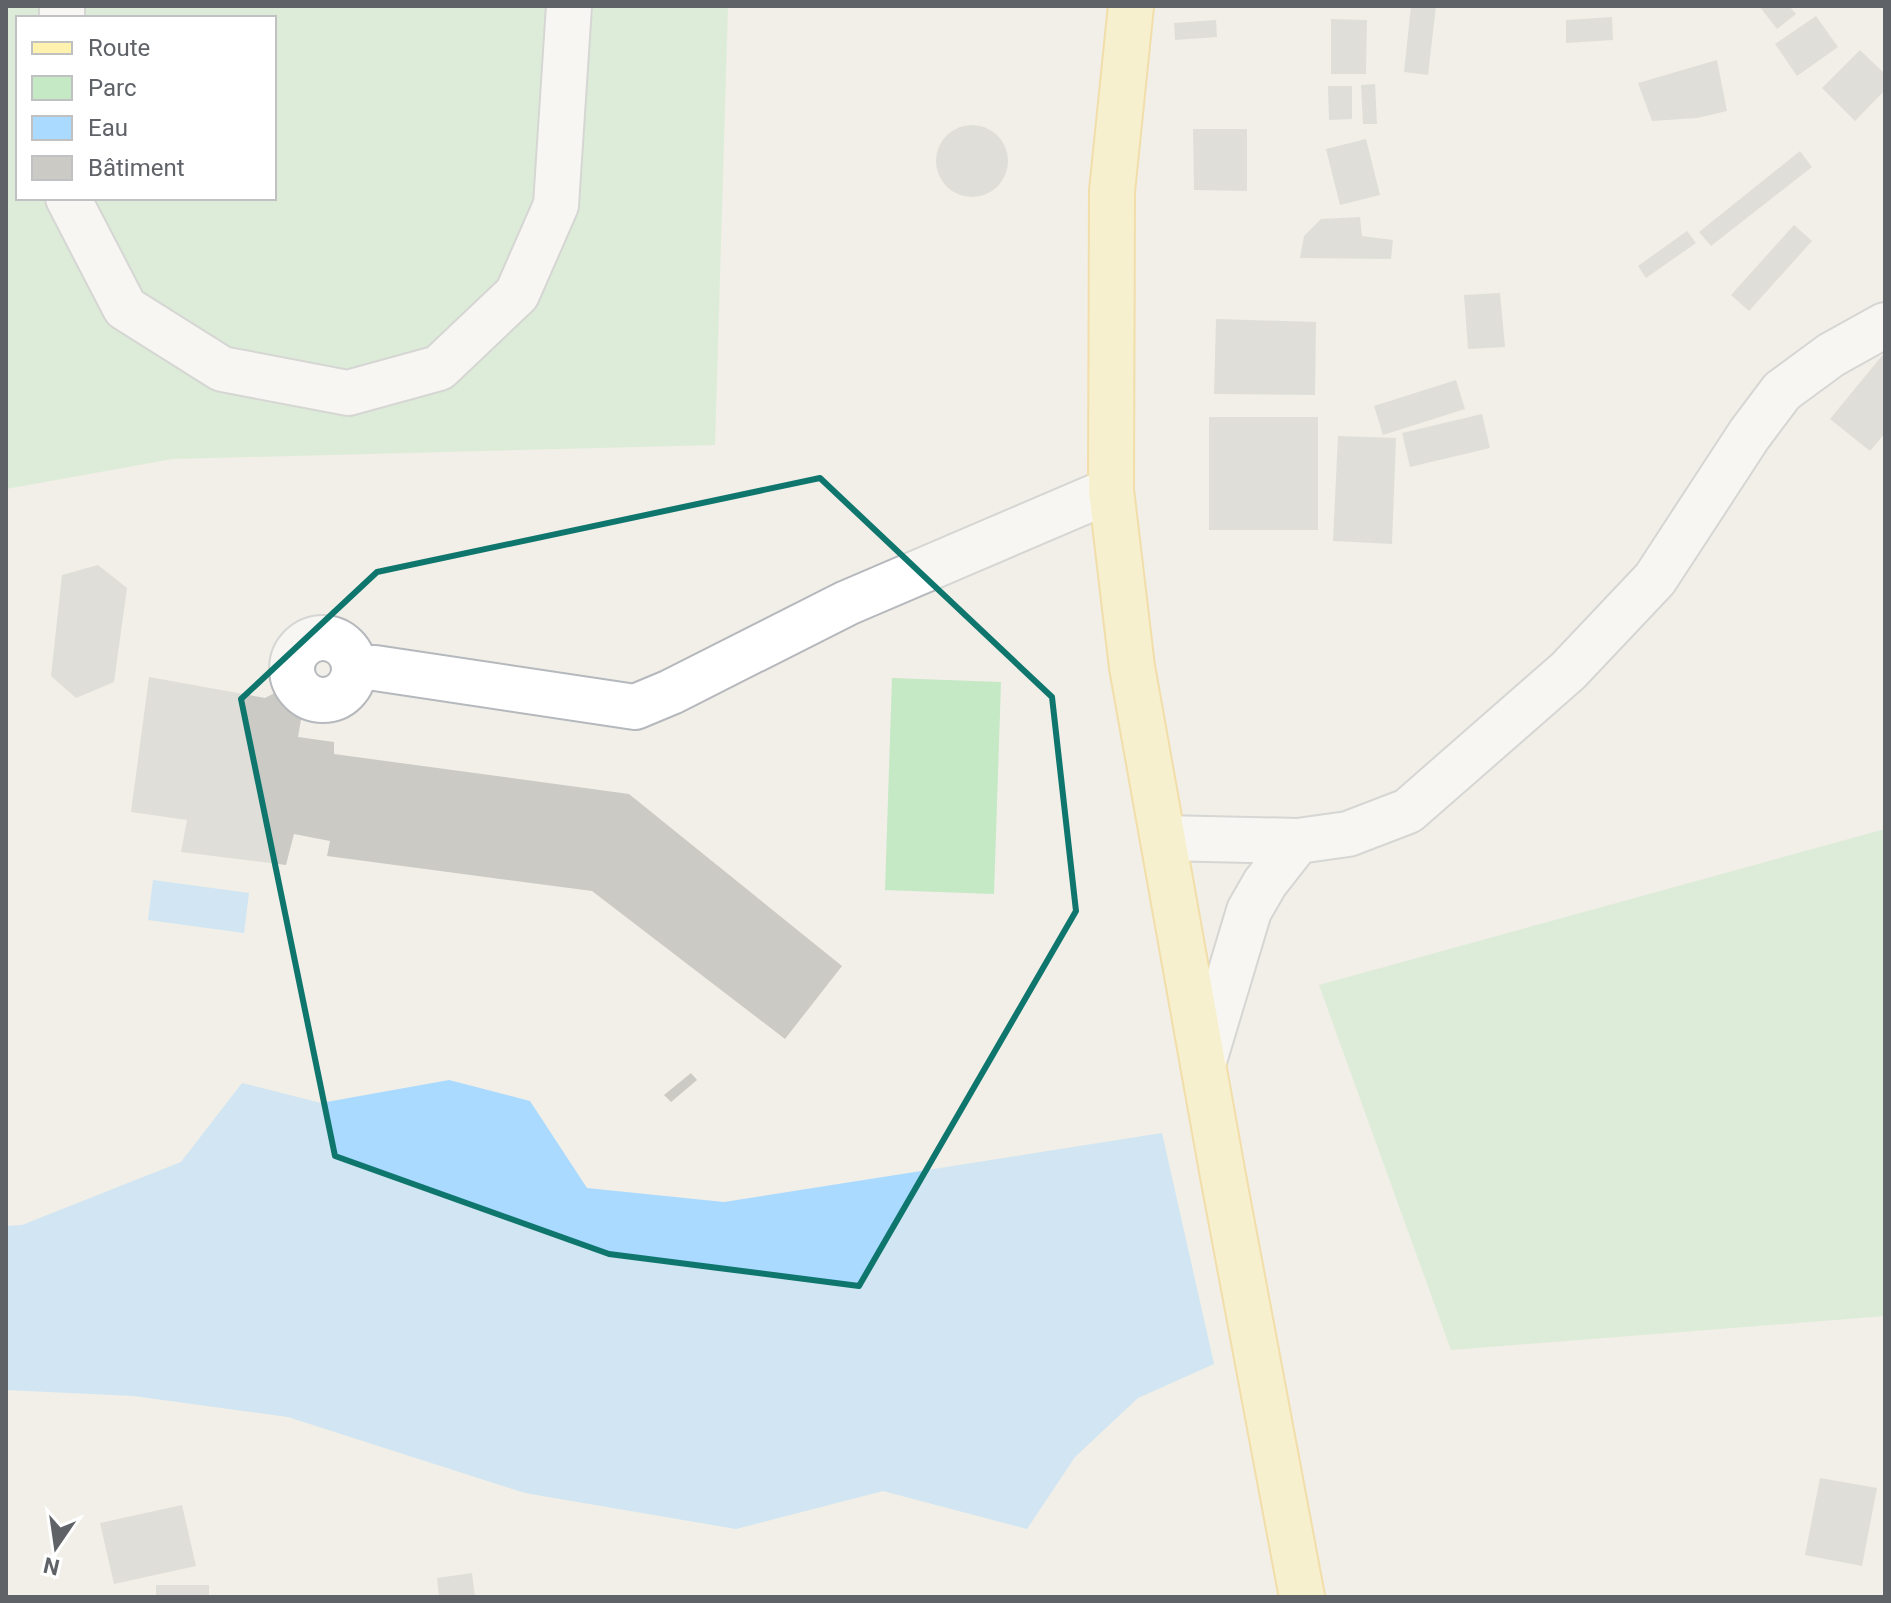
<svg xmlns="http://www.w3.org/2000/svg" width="1891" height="1603" viewBox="0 0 1891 1603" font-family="Roboto,sans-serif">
<rect width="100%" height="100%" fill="#f1efe8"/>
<g fill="#c5e8c5" fill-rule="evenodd">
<path d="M6,6H728L715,445L172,459L6,489ZM18,18H274V198H18Z"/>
<polygon points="892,678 1001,682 994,894 885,890"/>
<polygon points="1885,829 1885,1316 1451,1350 1319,985"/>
</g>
<g fill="#aadaff">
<polygon points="153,880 249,893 244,933 148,920"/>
<polygon points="449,1080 530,1101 587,1188 724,1202 1162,1133 1214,1364 1138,1398 1075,1457 1027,1529 883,1491 736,1529 525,1493 288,1417 134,1396 6,1390 6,1226 22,1225 181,1162 242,1083 321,1103"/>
</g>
<g fill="#cccac5">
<polygon points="1411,6 1436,6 1428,75 1404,72"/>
<polygon points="1759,6 1789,6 1796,14 1777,29"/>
<polygon points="1816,16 1838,47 1797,76 1775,44"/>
<polygon points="1612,17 1613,40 1566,43 1566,20"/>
<polygon points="1331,19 1367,20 1366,74 1331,74"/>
<polygon points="1216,20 1217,37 1175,40 1174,23"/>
<polygon points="1860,50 1885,74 1885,90 1855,121 1822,88"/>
<polygon points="1717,60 1727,111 1697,118 1652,121 1638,83"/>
<polygon points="1375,84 1377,124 1363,124 1361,85"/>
<polygon points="1328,86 1352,86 1352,119 1329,120"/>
<circle cx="972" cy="161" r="36"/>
<polygon points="1193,129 1247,129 1247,191 1194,190"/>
<polygon points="1366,139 1380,195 1340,205 1326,149"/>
<polygon points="1800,151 1812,167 1711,246 1699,232"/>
<polygon points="1360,217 1362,236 1393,240 1391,259 1300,258 1304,236 1321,219"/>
<polygon points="1794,225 1812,241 1749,311 1731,295"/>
<polygon points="1687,231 1696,243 1646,278 1638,266"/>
<polygon points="1500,293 1505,347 1468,349 1464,295"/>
<polygon points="1216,319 1316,322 1315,395 1214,394"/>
<polygon points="1885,352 1885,433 1870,451 1830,419"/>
<polygon points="1456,380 1465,409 1383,435 1374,406"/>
<polygon points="1482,414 1490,448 1410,467 1402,433"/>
<rect x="1209" y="417" width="109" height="113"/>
<polygon points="1338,436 1396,438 1392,544 1333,541"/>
<polygon points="98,565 127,588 114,682 76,698 51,676 62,575"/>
<polygon points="149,677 265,698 305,677 318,686 302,714 298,737 334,742 334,754 629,794 842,966 785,1039 592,891 327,856 330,841 294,834 286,865 181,852 187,820 131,812"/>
<polygon points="691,1073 697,1080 671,1102 664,1095"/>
<polygon points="1820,1478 1877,1488 1862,1566 1805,1555"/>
<polygon points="182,1505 196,1566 114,1584 100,1523"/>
<polygon points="472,1573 475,1597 439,1597 437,1578"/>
<rect x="156" y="1585" width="53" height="12"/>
</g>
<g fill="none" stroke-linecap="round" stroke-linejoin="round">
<g stroke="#b5b8bc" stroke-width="48">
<g id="minor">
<polyline points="62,6 62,18"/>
<polyline points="68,198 125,308 222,369 348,393 439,368 517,294 556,205 569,6"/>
<circle cx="323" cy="669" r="31"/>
<polyline points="355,668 375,668 635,707 671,692 847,603 1111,490"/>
<polyline points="1163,838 1298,841 1348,834 1408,811 1568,671 1655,579 1749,435 1782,391 1831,355 1885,325"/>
<polyline points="1203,1064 1249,911 1265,883 1298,841"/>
</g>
</g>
<g stroke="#f2c960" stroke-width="48">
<polyline id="major" points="1131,6 1112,191 1111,490 1132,667 1223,1176 1302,1597"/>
</g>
<use href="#minor" stroke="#fff" stroke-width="44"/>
<use href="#major" stroke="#fff2af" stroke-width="44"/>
</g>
<path d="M0 0H1891V1603H0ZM820,478L1052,697L1076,911L859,1286L609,1254L335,1156L241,699L377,572Z" fill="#f1efe8" fill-opacity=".55" fill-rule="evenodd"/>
<path fill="none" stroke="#0f766e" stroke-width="6" stroke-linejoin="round" d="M820,478L1052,697L1076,911L859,1286L609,1254L335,1156L241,699L377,572Z"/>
<rect width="1891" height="1603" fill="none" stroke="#5f6368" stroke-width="16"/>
<rect x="16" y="16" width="260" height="184" fill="#ffffff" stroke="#bfc1c3" stroke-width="2"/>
<rect x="32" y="42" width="40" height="12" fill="#fff2af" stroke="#bfc1c3" stroke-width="2"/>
<text x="88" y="56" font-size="24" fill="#5f6368">Route</text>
<rect x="32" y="76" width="40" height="24" fill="#c5e8c5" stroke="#bfc1c3" stroke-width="2"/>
<text x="88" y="96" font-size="24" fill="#5f6368">Parc</text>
<rect x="32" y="116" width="40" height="24" fill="#aadaff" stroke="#bfc1c3" stroke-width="2"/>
<text x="88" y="136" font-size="24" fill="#5f6368">Eau</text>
<rect x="32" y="156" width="40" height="24" fill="#cccac5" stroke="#bfc1c3" stroke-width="2"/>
<text x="88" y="176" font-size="24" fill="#5f6368">Bâtiment</text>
<g transform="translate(56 1547) rotate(193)" stroke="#ffffff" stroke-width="6" paint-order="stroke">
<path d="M0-6L14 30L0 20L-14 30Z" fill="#5f6368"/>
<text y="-12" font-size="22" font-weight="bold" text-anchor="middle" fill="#5f6368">N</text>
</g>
</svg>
